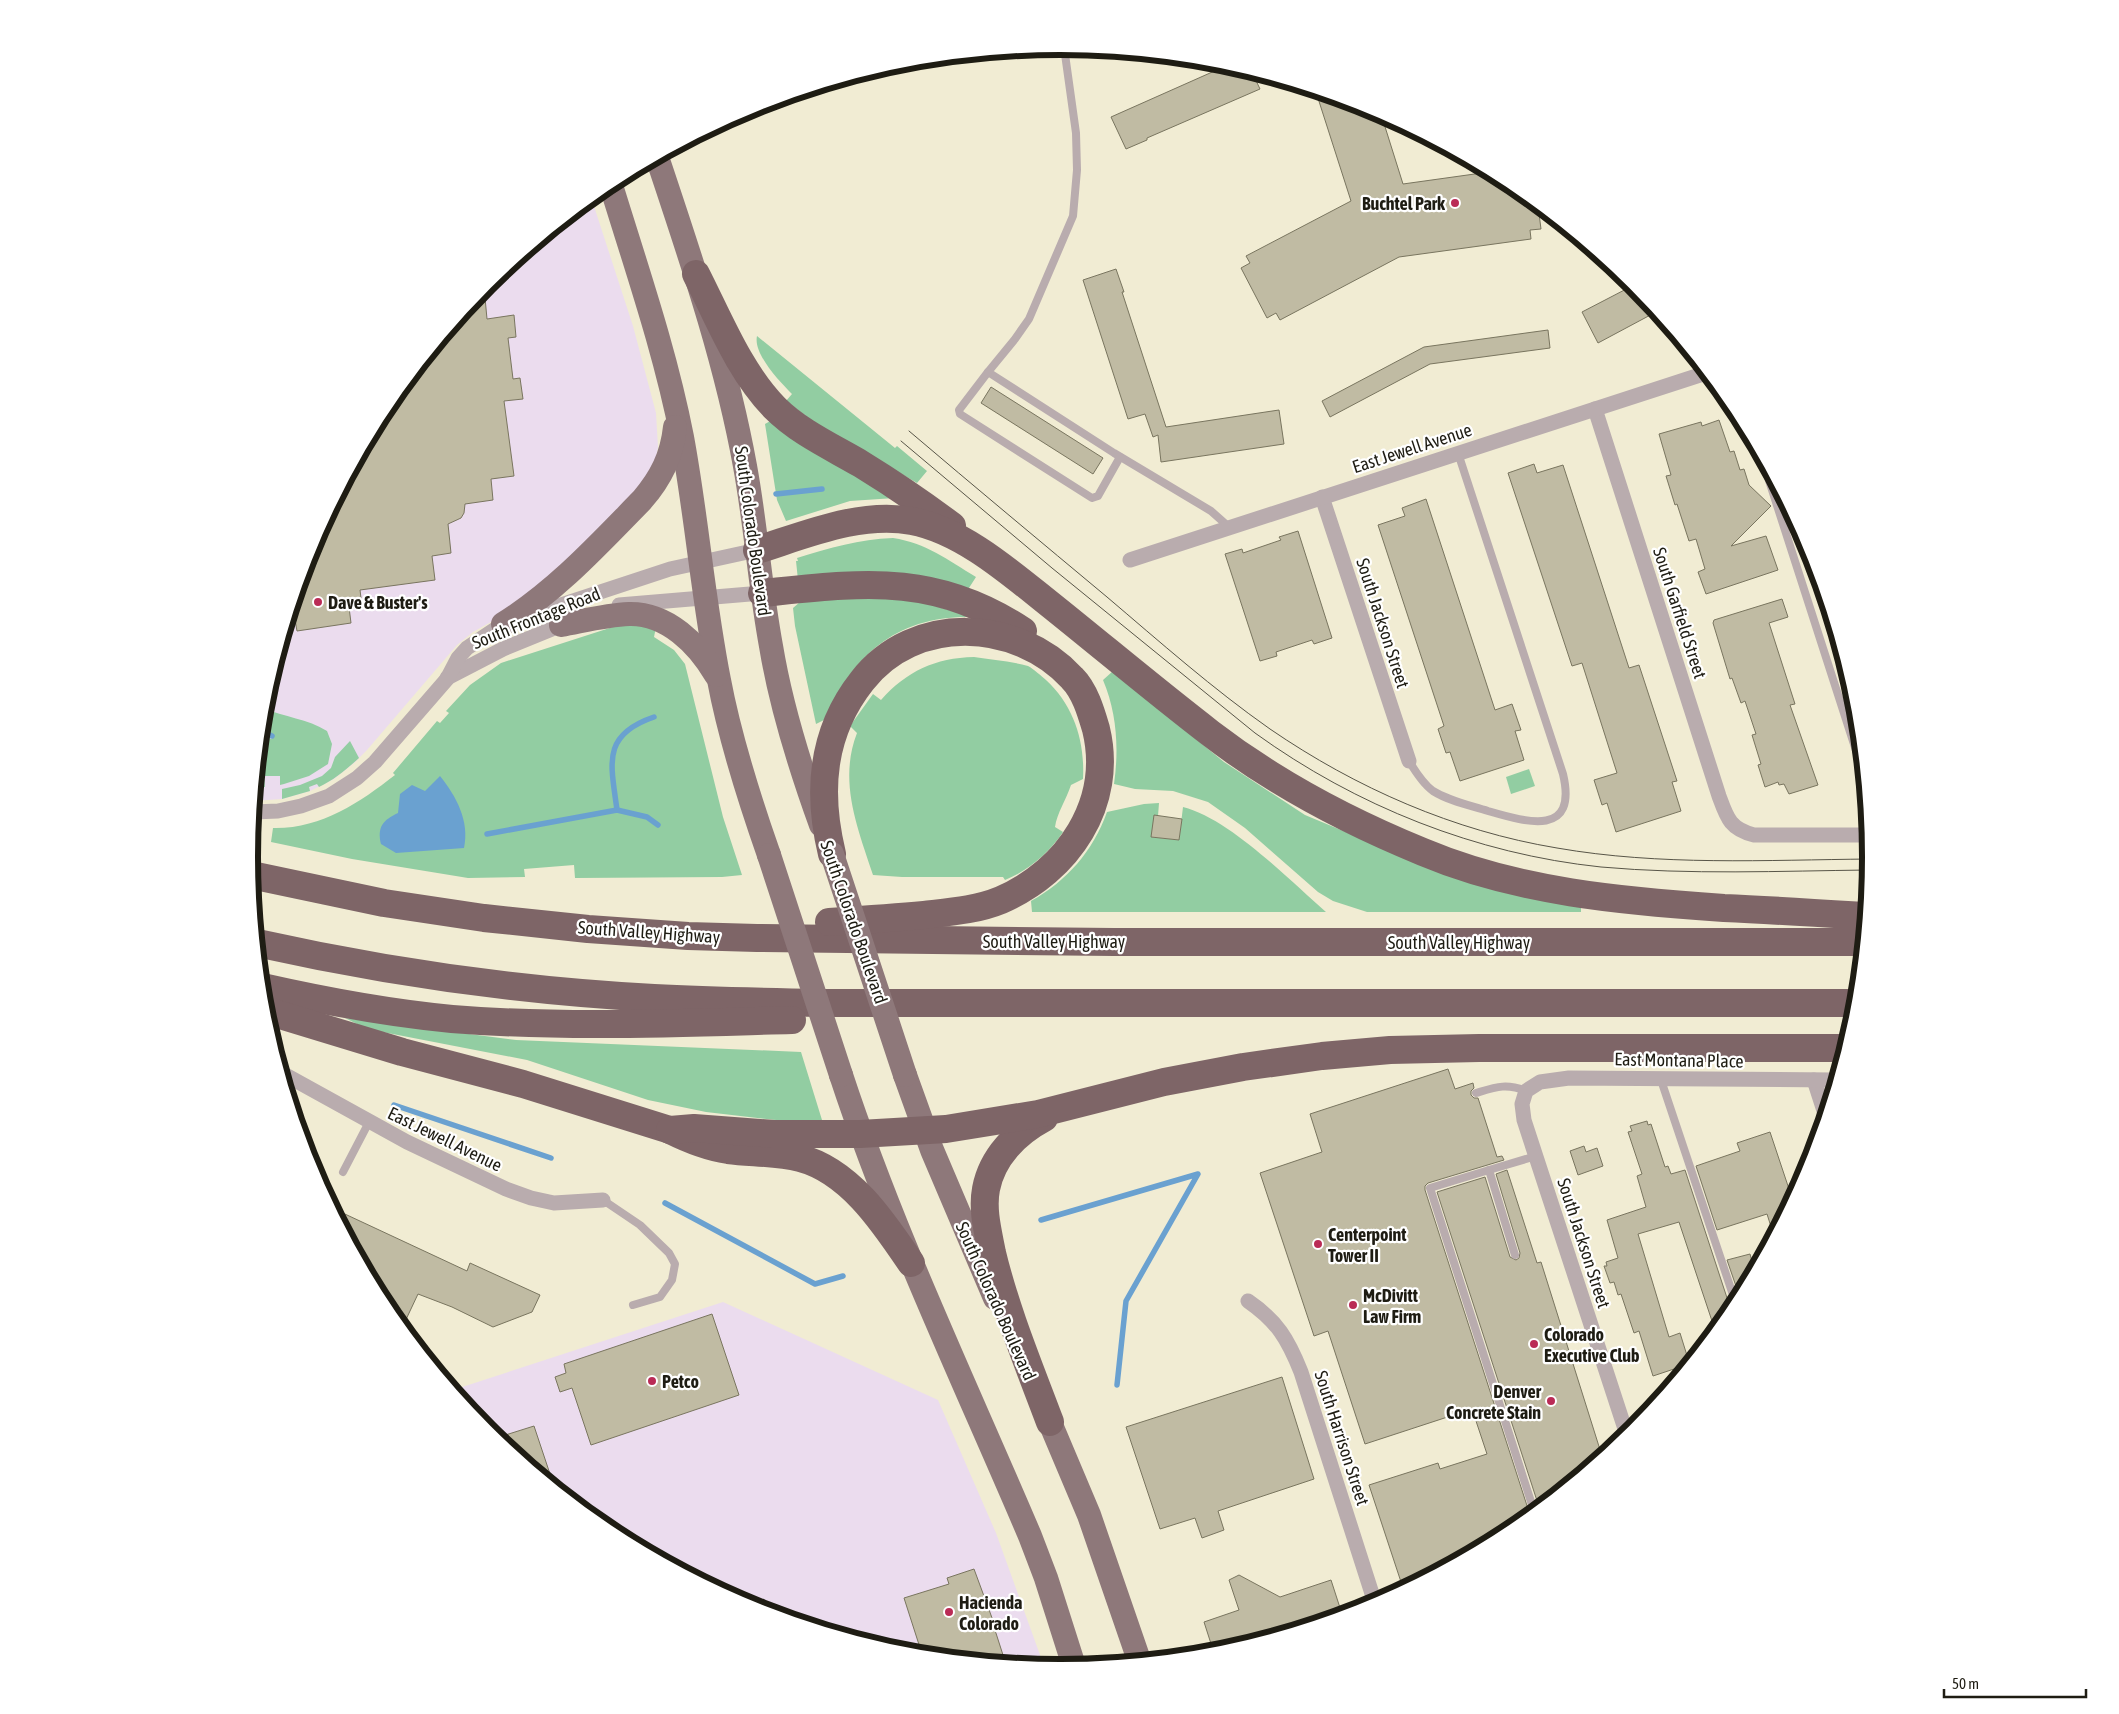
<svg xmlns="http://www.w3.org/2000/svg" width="2119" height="1714" viewBox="0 0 2119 1714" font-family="'Asap Condensed',sans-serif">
<rect width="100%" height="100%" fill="#f1ecd3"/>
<g fill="#ebdcee">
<polygon points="591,197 633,326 656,413 658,447 656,458 646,481 538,590 507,613 473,632 457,645 367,750 354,763 334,779 310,791 282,799 254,801 264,699 311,546 386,406 486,284"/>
<polygon points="723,1302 938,1400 996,1533 1044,1666 901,1652 749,1606 609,1531 486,1430 453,1390"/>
</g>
<g fill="#92cda2">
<path d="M757,336L895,448L897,446L927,471L917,483L818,425L786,401L792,394C780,382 753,354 757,336Z"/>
<polygon points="772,420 895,498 850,501 786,521 777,500 765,424"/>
<path d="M893,538C926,543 948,560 976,577L967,591L798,580L796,561H798L797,558C830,548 859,539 893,538Z"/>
<path d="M838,598L911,599L973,617C897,615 854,654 824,720L816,724L795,626L793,608L800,602Z"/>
<path d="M619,625L656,627L654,637L674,650L685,664L723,817L742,875L722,877L575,878L574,865L524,869L525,877L468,878L352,859L271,842L273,828C321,829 359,803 395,775L393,773L437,721L440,723L449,713L446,711L470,685L501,663Z"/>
<path d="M974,657C991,660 1011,661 1028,666C1034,669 1041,676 1046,680C1074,706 1085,741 1083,779L1071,785C1066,800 1057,813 1055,827L1063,832C1050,852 1028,871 1005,880L1003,877H902L873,875C858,829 838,782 857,733L850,726L873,694L881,700C907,671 935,658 974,657Z"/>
<path d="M1113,671L1224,762L1305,815L1377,845L1581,904V912H1367L1333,901L1318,892L1245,828L1208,802L1173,791L1135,789L1114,784C1119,749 1117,713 1103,680Z"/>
<path d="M263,708C284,717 308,719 327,731L332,744L328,764L309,776L284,784L280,785V776H264L265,787H256L261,733L271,739L274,737L270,733L261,730Z"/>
<path d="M350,741L359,758C347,769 334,780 319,787L317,784L309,787L310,791L282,799V789L300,785L322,776L331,768L335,757Z"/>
<polygon points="1529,769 1535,786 1511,794 1506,777"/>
<path d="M1159,803L1158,816L1152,837L1179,840L1183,807C1230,819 1288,879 1326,912H1032L1031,901C1067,881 1093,851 1107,812L1144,804Z"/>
<polygon points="345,1018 516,1040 801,1052 822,1120 776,1120 706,1112 648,1100 527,1060 367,1029"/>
</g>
<path fill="#6aa1d0" d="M440,776C456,796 470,821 464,848L396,853L381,844C377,827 383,820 398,813L400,794L412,785L425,791Z"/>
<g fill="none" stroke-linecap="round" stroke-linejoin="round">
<g stroke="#6aa1d0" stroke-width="5.5">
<polyline points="776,494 822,489"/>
<polyline points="261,731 272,736"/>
<path d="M617,810C611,764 601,735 654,717"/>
<polyline points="487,834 617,810 647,817 658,825"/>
<polyline points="394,1105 551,1158"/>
<polyline points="665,1203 815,1284 843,1276"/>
<polyline points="1041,1220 1198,1174 1126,1301 1117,1385"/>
</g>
</g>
<g fill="#c0bba3" stroke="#79755f">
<polygon points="1228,65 1252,72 1260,89 1147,138 1147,140 1126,149 1111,117"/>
<polygon points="1316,92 1370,108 1381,114 1403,184 1489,172 1510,183 1538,206 1541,229 1530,230 1531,239 1399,257 1280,320 1276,313 1267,318 1241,268 1250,263 1246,256 1351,201"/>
<polygon points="1116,269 1124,292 1122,292 1166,427 1279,410 1284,444 1161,462 1158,435 1153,437 1145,414 1128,419 1083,280"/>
<polygon points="1634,285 1656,312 1598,343 1582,312"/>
<polygon points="484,287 487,319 514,315 516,337 508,338 513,379 520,378 523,399 504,401 514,476 491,479 493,500 465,504 464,513 461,518 448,524 451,553 432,556 435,580 360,590 362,606 349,607 351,623 297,631 294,614 290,615 311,546 386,406"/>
<polygon points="1548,330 1550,348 1430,364 1330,417 1322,401 1424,347"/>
<polygon points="991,387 1103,458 1093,474 981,403"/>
<polygon points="1719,420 1730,452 1734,451 1740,470 1744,469 1749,485 1771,506 1731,546 1766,536 1778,570 1706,594 1698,572 1705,569 1696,539 1689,541 1677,504 1675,505 1666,476 1671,475 1659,434 1701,422 1702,426"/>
<polygon points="1534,464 1537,473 1563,465 1629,668 1639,665 1677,781 1672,782 1681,811 1616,832 1607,803 1602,805 1594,780 1617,773 1582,663 1572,666 1508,473"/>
<polygon points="1426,499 1495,710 1512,704 1521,730 1515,731 1524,760 1460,781 1450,752 1446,753 1438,729 1444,726 1378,525 1405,516 1402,508"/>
<polygon points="1298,531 1332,638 1314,644 1312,640 1276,652 1277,656 1260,661 1225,554 1242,549 1243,553 1281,540 1279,537"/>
<polygon points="1782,599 1788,617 1769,623 1795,704 1790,705 1818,785 1789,794 1784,784 1779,785 1778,782 1765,787 1758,765 1761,764 1752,735 1756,734 1745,701 1741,703 1732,678 1730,679 1713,623 1714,620"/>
<polygon points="1154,815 1182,819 1179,840 1151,837"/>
<polygon points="1448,1069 1455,1089 1473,1083 1474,1088 1471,1091 1471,1095 1474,1098 1478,1098 1497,1157 1502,1156 1504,1160 1428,1183 1425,1186 1425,1190 1530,1515 1510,1531 1403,1588 1369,1485 1438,1463 1440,1469 1487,1454 1472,1409 1365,1444 1328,1331 1314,1336 1260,1173 1322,1152 1310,1114"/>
<polygon points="1647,1121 1648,1125 1651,1124 1665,1167 1668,1166 1671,1174 1685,1170 1731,1310 1715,1330 1679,1222 1638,1234 1669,1337 1680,1333 1689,1362 1686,1365 1653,1376 1639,1331 1634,1333 1621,1294 1618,1295 1614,1282 1610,1283 1604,1266 1607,1266 1606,1262 1618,1258 1607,1220 1646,1207 1637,1176 1642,1174 1628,1132 1632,1131 1630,1126"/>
<polygon points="1770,1132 1792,1198 1773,1233 1767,1214 1717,1230 1696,1166 1740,1151 1737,1143"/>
<polygon points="1584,1146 1586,1152 1597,1148 1603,1166 1578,1175 1570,1151"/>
<polygon points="1507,1170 1537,1263 1541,1262 1602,1456 1539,1507 1437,1192 1485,1177 1510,1257 1516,1260 1519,1258 1520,1253 1496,1174"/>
<polygon points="332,1208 467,1271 470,1263 540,1295 532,1312 493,1327 452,1307 418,1294 402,1328 385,1307"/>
<polygon points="1750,1254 1754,1269 1743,1290 1738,1292 1727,1260"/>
<polygon points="712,1314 739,1395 591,1445 572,1388 560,1392 555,1377 566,1373 564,1364"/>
<polygon points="1282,1377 1314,1479 1218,1511 1224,1530 1202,1538 1195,1518 1160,1529 1126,1427"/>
<polygon points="534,1426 554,1486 496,1438"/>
<polygon points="974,1569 995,1626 994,1627 1003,1655 998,1656 1000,1662 922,1654 904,1598 949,1584 947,1578"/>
<polygon points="1239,1575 1280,1597 1331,1580 1342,1614 1214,1653 1204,1622 1239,1610 1229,1580"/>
</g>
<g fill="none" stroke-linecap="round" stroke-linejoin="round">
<g stroke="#b9acae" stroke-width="8">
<polyline points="1064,47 1076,133 1077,170 1073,216 1029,319 1015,339 988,372 1114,453 1211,511 1229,527"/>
<polyline points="988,372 959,410 960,414 1092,498 1098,496 1120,457"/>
<polyline points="1763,462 1861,766"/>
<path d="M1409,761C1415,771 1423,784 1433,791C1449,801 1469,805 1488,811C1526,822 1578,838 1563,774L1458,453"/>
<polyline points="1661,1080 1736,1304"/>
<path d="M1476,1093C1496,1087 1506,1083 1526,1091"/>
<polyline points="1489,1170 1536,1156"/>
<polyline points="343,1172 369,1122"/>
<polyline points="603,1200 640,1225 669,1253 675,1264 672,1280 660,1297 633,1305"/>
<polyline points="1515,1255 1489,1170 1430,1188 1534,1511"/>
</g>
<g stroke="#b9acae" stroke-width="15">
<path d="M1595,409L1719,796C1727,818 1730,829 1754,835H1868"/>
<polyline points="1322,497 1409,761"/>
<polyline points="1130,560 1706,373"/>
<polyline points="619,605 762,593"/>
<polyline points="447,678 503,649 569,622"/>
<polyline points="253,812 278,811 301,806 329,796 357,778 375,762 447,679 458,658 467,648 503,624 670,569 757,550"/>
<polyline points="282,1073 407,1142 506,1189 531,1198 554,1203 603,1200"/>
<polyline points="1814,1080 1825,1114"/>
<path d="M1248,1301C1277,1321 1288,1339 1301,1372L1375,1603"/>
<polyline points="1627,1435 1524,1120 1522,1104 1526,1091 1540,1082 1569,1078 1835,1080"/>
</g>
<g stroke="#8e787a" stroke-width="24">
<path d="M657,157C691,259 726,361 745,466C756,526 760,587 771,646C781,707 800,767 821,825"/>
<path d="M610,182C636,267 665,350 682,437C697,518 703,600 719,680C730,739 749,798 769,855"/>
<path d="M503,624C556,591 599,544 642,500C661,478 672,456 675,427"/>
<path d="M561,625C583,621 606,615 629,614C667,613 698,644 716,675"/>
<path d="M841,1075C893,1233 965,1383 1030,1536L1046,1578L1074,1666"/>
<polyline points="905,1075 932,1150 995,1298"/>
<polyline points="1043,1406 1089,1515 1139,1660"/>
</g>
<g stroke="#7e6567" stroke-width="28">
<path d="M696,274C719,319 739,371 775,408C799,432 832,447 861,464C892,483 923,504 952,526"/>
<path d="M757,550C805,535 861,511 912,521C965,531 1015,577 1057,610C1108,651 1158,693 1210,733C1275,783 1347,821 1423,852C1518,892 1622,901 1724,908C1771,910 1817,913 1864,916"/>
<path d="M762,593C862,583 934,572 1023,631"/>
<polyline points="251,875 384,903 484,918 588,929 688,936 757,938 1114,942 1862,942"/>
<path d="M829,922C861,920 893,918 924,915C950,912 977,910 1001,900C1068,871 1114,803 1096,729C1091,712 1085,691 1072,678C1016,618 914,614 862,681C821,733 817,792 832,854"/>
<path d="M257,943C387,972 521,991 654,998C711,1001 767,1002 824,1003H1856"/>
<path d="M262,987C324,1001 388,1013 452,1019C565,1028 679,1023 792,1020"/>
<path d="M264,1010L402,1052L523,1084L670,1130C688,1139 708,1147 728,1150C752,1153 776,1152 800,1158C850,1171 884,1223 911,1263"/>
<path d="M1044,1118C1016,1133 992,1157 986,1189C982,1210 988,1232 992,1253C1006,1311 1029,1366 1050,1422"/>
<polyline points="670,1130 694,1128 774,1134 860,1134 946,1129 1038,1114 1164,1082 1243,1067 1322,1056 1390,1050 1479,1048 1845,1048"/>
</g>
<g stroke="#585548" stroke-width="1">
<path d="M909,431C975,487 1041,542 1107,597C1160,642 1213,689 1270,729C1356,788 1454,831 1557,848C1660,866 1766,860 1870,859"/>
<path d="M901,441L1052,568L1255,733C1356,806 1476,854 1601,867C1690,875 1780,871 1869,870"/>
</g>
<g stroke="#8e787a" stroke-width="24">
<polyline points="832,854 905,1075"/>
<polyline points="769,855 841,1075"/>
</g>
</g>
<g fill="#ba2b56" stroke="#fff" stroke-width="2">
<circle cx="1455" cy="203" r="5"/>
<circle cx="318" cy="602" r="5"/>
<circle cx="1318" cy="1244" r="5"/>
<circle cx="1353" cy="1305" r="5"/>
<circle cx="1534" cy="1344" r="5"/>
<circle cx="652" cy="1381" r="5"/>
<circle cx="1551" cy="1401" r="5"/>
<circle cx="949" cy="1612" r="5"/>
</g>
<g text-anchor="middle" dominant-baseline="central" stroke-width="4.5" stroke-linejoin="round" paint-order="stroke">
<g font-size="18" font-weight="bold" fill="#1e1c13" stroke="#fff" text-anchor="start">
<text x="1445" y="203" text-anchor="end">Buchtel Park</text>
<text x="328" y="602">Dave &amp; Buster's</text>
<text x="1328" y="1234">Centerpoint<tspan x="1328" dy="21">Tower II</tspan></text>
<text x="1363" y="1295">McDivitt<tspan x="1363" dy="21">Law Firm</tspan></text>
<text x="1544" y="1334">Colorado<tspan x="1544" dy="21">Executive Club</tspan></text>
<text x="662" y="1381">Petco</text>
<text x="1541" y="1391" text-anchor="end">Denver<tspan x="1541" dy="21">Concrete Stain</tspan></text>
<text x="959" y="1602">Hacienda<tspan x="959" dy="21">Colorado</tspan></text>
</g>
<g font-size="18" fill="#1e1c13" stroke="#fff">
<text transform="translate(1412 448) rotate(-18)">East Jewell Avenue</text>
<text transform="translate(753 531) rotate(82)">South Colorado Boulevard</text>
<text transform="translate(1680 613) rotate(72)">South Garfield Street</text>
<text transform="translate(536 618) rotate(-22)">South Frontage Road</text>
<text transform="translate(1383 623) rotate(72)">South Jackson Street</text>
<text transform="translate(854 922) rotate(71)">South Colorado Boulevard</text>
<text transform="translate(649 932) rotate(4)">South Valley Highway</text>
<text x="1054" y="941">South Valley Highway</text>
<text x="1459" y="942">South Valley Highway</text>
<text transform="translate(1679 1060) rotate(1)">East Montana Place</text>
<text transform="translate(445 1139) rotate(26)">East Jewell Avenue</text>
<text transform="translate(1584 1243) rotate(72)">South Jackson Street</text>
<text transform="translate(996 1301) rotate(66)">South Colorado Boulevard</text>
<text transform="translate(1342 1438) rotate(72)">South Harrison Street</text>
</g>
</g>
<path d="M0 0H2119V1714H0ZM258 857a802 802 0 1 1 1604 0a802 802 0 1 1-1604 0Z" fill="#fff" fill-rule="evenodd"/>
<path fill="none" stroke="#1e1c13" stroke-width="6" d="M258 857a802 802 0 1 1 1604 0a802 802 0 1 1-1604 0Z"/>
<path d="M1944 1689v8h142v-8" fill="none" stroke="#1e1c13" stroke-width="2.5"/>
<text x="1952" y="1689" font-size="15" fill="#1e1c13" stroke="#ffffff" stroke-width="4" paint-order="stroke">50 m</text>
</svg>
